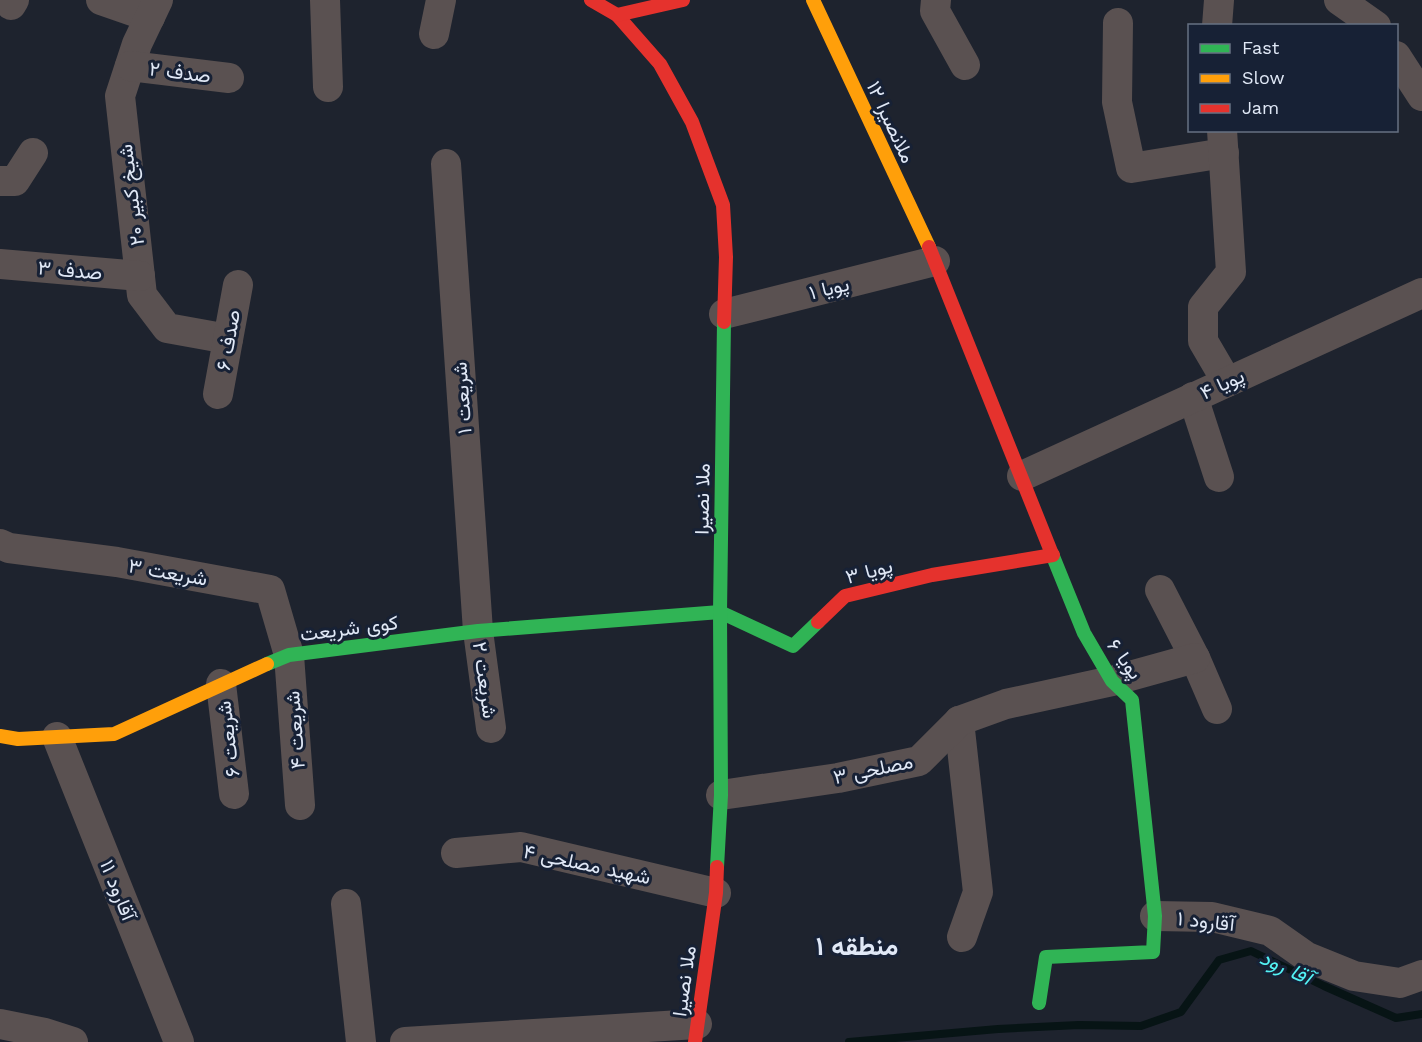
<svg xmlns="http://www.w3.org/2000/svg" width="1422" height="1042" viewBox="0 0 1422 1042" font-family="'Work Sans',Vazirmatn,sans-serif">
<rect width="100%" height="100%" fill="#1e232e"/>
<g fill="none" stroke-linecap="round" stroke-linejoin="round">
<polyline stroke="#071415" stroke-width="8" points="849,1042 998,1029 1079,1025 1141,1026 1181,1012 1219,960 1251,951 1324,986 1396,1018 1422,1014"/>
<g stroke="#5a5151" stroke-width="30">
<polyline points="101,0 150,17"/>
<polyline points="158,0 137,44 120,96 142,295 167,328 228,339"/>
<polyline points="325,0 328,87"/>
<polyline points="936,0 935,11 965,65"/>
<polyline points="1339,0 1376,26"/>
<polyline points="11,5 14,0"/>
<polyline points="1118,23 1117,102 1131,168 1224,153"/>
<polyline points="1217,26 1219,0"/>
<polyline points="434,34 441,0"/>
<polyline points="1396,56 1422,96"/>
<polyline points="130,66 229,78"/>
<polyline points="1222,130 1231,272 1203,307 1203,341 1227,382"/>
<polyline points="446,164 478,631 491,728"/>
<polyline points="0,181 15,181 33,153"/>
<polyline points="0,264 140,276"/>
<polyline points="724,314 935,261"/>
<polyline points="218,394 238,285"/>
<polyline points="1193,397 1219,477"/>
<polyline points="1022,476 1422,293"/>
<polyline points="0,544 9,548 117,562 270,590 289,655 300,805"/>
<polyline points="1160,590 1195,658 1217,709"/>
<polyline points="221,684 234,794"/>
<polyline points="959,721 978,892 962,937"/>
<polyline points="57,737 179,1042"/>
<polyline points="721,795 838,778 919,761 959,721 1006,704 1112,681 1195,658"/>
<polyline points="456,853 521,847 716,893"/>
<polyline points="346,904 361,1042"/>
<polyline points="1155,916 1212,917 1270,931 1307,957 1354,976 1400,983 1422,975"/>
<polyline points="0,1024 45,1033 73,1042"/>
<polyline points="405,1042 697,1024"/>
</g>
<g stroke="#30b455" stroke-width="14">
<polyline points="267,664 289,655 478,631 720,612 793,646 818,622"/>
<polyline points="717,867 721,795 720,612 724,322"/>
<polyline points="1039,1003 1046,957 1153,952 1155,916 1132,700 1112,681 1084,633 1052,554"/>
</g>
<g stroke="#ff9f0a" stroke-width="14">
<polyline points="813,0 929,247"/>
<polyline points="0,736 18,739 114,734 267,664"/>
</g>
<g stroke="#e5322d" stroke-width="14">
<polyline points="591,0 617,15 660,64 692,122 723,205 726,257 724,322"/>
<polyline points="617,15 683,0"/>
<polyline points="929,247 1052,554"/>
<polyline points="818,622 845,596 932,575 1053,555"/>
<polyline points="695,1042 716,893 717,867"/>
</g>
</g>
<g text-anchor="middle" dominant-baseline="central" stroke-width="6" stroke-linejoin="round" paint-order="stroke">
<g font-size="20" fill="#e0e8f6" stroke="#172135">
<text transform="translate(180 72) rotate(7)">صدف ۲</text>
<text transform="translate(891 122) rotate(65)">ملانصیرا ۱۲</text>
<text transform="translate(131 195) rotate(-97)">شیخ کبیر ۲۰</text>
<text transform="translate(70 270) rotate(5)">صدف ۳</text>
<text transform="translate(829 288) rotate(-14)">پویا ۱</text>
<text transform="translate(228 340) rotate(-80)">صدف ۶</text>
<text transform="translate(1222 384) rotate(-25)">پویا ۴</text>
<text transform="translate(462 398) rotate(-94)">شریعت ۱</text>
<text transform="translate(702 499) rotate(-89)">ملا نصیرا</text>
<text transform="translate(869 571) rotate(-15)">پویا ۳</text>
<text transform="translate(168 572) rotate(10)">شریعت ۳</text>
<text transform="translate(349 628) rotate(-7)">کوی شریعت</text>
<text transform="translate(1125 659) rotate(54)">پویا ۶</text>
<text transform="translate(485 680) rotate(82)">شریعت ۲</text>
<text transform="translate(295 730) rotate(-94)">شریعت ۴</text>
<text transform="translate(228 739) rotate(-97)">شریعت ۶</text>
<text transform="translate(873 769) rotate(-12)">مصلحی ۳</text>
<text transform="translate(587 864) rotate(12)">شهید مصلحی ۴</text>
<text transform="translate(118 890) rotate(68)">آقارود ۱۱</text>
<text transform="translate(1206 921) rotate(6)">آقارود ۱</text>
<text transform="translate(684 981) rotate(-82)">ملا نصیرا</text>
</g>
<g font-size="21" font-style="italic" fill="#53f1f5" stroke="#172135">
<text transform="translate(1286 967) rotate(25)">آقا رود</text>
</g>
<g font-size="26" font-weight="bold" fill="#e0e8f6" stroke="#172135">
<text x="857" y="946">منطقه ۱</text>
</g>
</g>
<rect x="1188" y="24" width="210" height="108" fill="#172135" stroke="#677182" stroke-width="1.5"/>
<rect x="1200" y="44" width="30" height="9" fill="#30b455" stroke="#677182" stroke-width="1.5"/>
<text x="1242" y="54" font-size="18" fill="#e0e8f6">Fast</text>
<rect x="1200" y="74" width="30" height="9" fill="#ff9f0a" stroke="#677182" stroke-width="1.5"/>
<text x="1242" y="84" font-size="18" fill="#e0e8f6">Slow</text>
<rect x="1200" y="104" width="30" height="9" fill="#e5322d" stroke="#677182" stroke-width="1.5"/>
<text x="1242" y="114" font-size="18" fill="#e0e8f6">Jam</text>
</svg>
